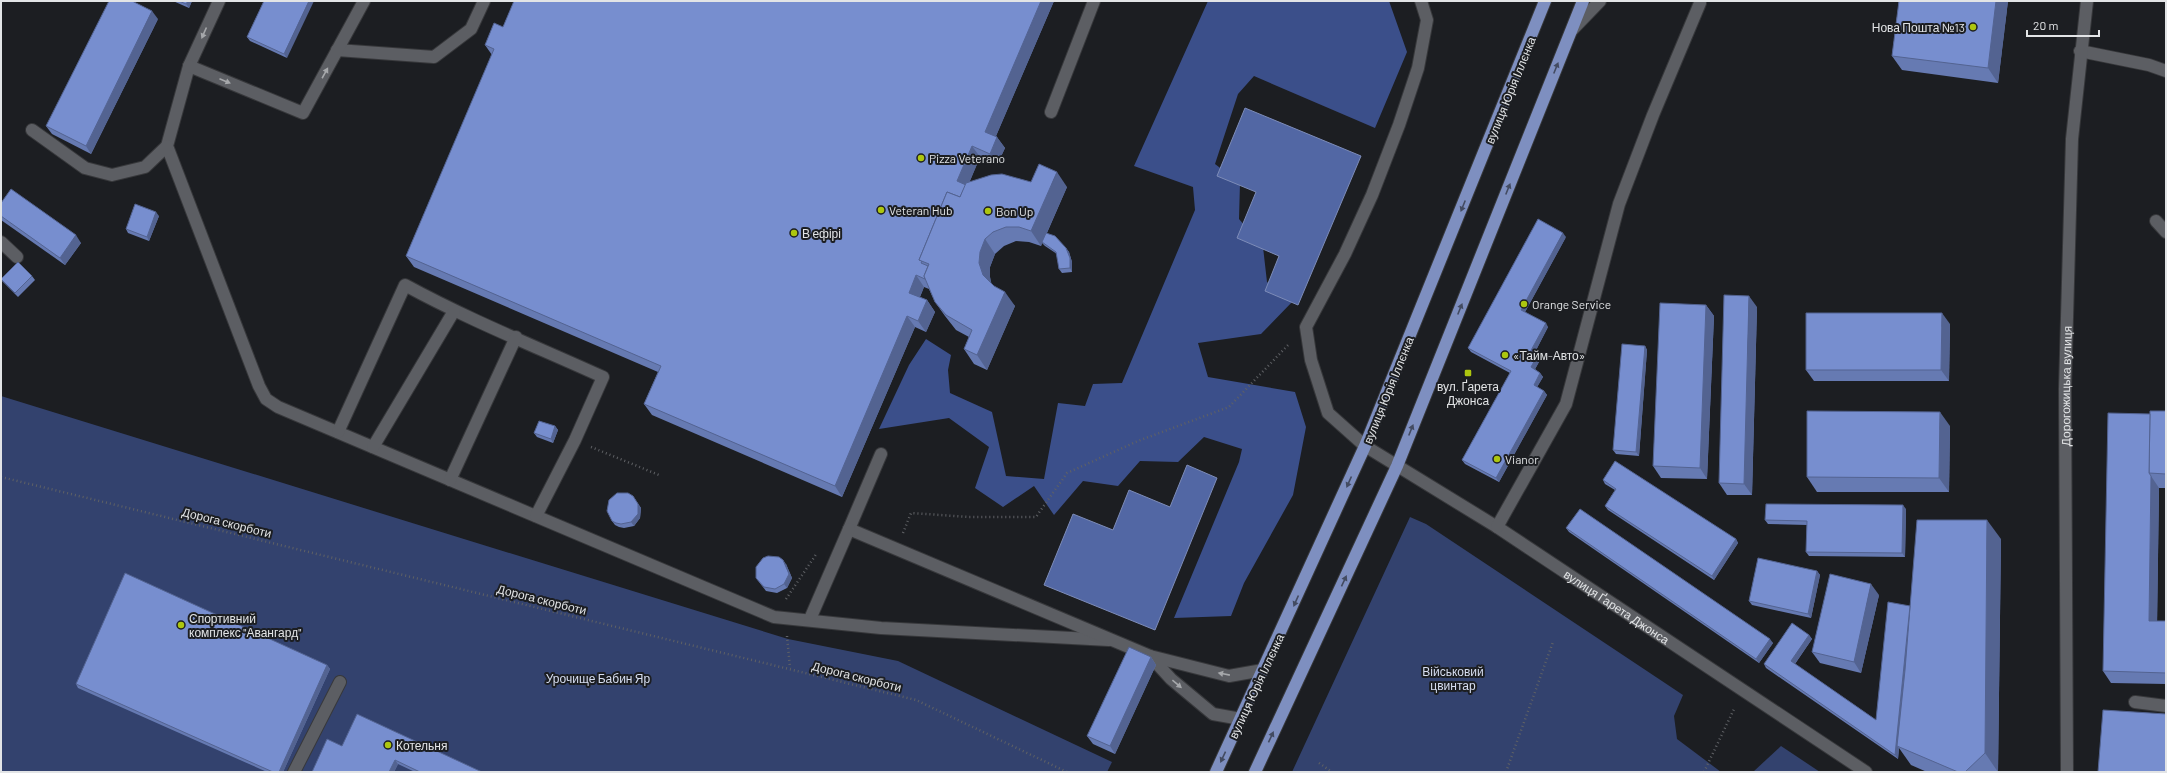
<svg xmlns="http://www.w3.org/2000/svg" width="2167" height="773" viewBox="0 0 2167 773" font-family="Barlow,sans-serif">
<rect width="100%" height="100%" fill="#1c1e22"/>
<g fill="#33426e">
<polygon points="1,396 788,639 898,661 1112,762 1107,772 1,772"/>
<polygon points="1410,517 1426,524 1683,695 1674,716 1677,739 1721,772 1292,772"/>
<polygon points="1781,746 1820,772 1753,772"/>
</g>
<polygon fill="#3b4f8a" points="1208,1 1389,1 1407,52 1375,128 1254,76 1238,94 1215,164 1240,183 1239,219 1263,247 1267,282 1293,301 1261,334 1198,343 1208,377 1295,392 1306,427 1293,495 1244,583 1231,616 1174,618 1239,462 1242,449 1204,437 1178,462 1140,461 1118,486 1083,481 1054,515 1034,486 1003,507 975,488 989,447 949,418 879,429 909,365 926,339 951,355 948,370 950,393 992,412 1006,476 1044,479 1058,403 1085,406 1093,384 1122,383 1195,210 1193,187 1134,166"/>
<g fill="#5267a4" stroke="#7d8cb8">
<polygon points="1245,108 1361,156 1298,305 1265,291 1279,256 1237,238 1256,192 1217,176"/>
<polygon points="1187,465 1217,478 1155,630 1044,585 1073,514 1113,530 1129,490 1170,507"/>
</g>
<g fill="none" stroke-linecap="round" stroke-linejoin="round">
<g stroke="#37383b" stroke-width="14">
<g id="minor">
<polyline points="219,1 189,66 167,146 259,386 266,399 278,407 774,617 881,628 1109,640"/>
<path id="s1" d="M1421,1L1427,20L1418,68L1399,125L1372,195L1345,254L1306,327L1311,360L1328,413L1365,446L1497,527L1866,772"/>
<polyline points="1572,30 1600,1"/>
<polyline points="337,50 434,57 471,29 484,1"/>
<polyline points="2080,51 2149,65 2166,71"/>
<polyline points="189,66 303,113 364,1"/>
<polyline points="1051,112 1094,1"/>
<polyline points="32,130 85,168 112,175 145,167 167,146"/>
<polyline points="2156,221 2166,232"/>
<polyline points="1,242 17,257"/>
<path d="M338,432L405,285C469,320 537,347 603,377L575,440L536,516"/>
<polyline points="373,447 454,311"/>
<polyline points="881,454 849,529 1150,656 1229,676 1263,670"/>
<polyline points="450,480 516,337"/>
<polyline points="1497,527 1566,404 1619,204 1653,115 1700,3"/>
<polyline points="810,619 849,529"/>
<polyline points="1150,656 1171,679 1213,714 1241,719"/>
<polyline points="2135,702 2166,706"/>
<polyline points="294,772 340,682"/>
<path id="s2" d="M2067,772L2065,389L2072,139L2087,1"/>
</g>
</g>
<g stroke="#37383b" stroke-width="14">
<g id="major">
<polyline points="1216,772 1365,446 1545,1"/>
<polyline points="1255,772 1397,466 1583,1"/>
</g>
</g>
<g stroke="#5f6165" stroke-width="2.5" stroke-dasharray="1 3" stroke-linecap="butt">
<polyline points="591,447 659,475"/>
<polyline points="1,477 916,700 1067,772"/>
<polyline points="903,533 911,513 969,517 1036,517 1067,473 1138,441 1229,407 1290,343"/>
<polyline points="786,599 817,553"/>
<polyline points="787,636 790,668"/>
<polyline points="1319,763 1332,772"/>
<polyline points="1506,772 1553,642"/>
<polyline points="1704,772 1735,707"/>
</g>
<use href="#minor" stroke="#5c5e63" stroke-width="12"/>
<use href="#major" stroke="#7e8fc0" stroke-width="12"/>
</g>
<g fill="#667ab2">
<polygon points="173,1 192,1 189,8"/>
<polygon points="264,1 287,58 250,41 247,37"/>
<polygon points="514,1 1054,1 996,136 1005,148 997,165 980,157 969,183 1031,182 1067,187 1047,233 1066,248 1069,252 1072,262 1072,272 1062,273 1059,269 1057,254 1045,246 1042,243 1041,246 1029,242 1016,241 1004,246 995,254 990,267 990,277 991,284 1015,306 987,370 974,364 964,349 969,337 956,330 945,316 935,302 929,289 924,287 920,297 927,300 935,312 926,332 915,327 842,497 652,415 644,404 658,372 414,267 406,256 492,55 485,45 503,27"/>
<polygon points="1899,1 2008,1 1998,83 1902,70 1892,56"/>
<polygon points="158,19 91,154 52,134 46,126"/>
<polygon points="1,203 81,243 65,265 1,220"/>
<polygon points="159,216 149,241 128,233 126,229"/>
<polygon points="1566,237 1525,312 1548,327 1533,356 1539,362 1535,369 1540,373 1543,377 1537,387 1544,391 1547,395 1499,482 1465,464 1462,460 1510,373 1471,352 1468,348"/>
<polygon points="32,276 35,280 18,297 1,280"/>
<polygon points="1706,305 1714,316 1707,479 1661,478 1653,466"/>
<polygon points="1757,307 1752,495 1727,495 1719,483"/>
<polygon points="1950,324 1949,381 1814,381 1806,370"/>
<polygon points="1645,346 1647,350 1639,456 1616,454 1613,450"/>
<polygon points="2166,411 2166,488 2159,488 2157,621 2166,621 2166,684 2111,683 2103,671 2150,414"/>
<polygon points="555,426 558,430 553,443 537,437 534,433"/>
<polygon points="1950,426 1949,492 1817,492 1807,477"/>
<polygon points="1603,480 1736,539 1738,543 1714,580 1608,510 1605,506 1615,490 1605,484"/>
<polygon points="633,496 641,508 640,518 634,526 624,528 619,527 615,525 612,521"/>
<polygon points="1906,509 1905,557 1809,556 1806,552 1807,525 1768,524 1765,520"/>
<polygon points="1566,528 1773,643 1759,663 1569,532"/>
<polygon points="2001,539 1998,772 1927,772 1911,765 1899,748 1898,759 1766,668 1764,664 1809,635 1812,639 1795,664 1876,720 1910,606"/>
<polygon points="786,564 792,578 787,588 777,593 766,591 756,578"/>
<polygon points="1817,571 1820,575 1811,618 1752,605 1749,601"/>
<polygon points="1879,595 1861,673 1820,663 1812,652"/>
<polygon points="1151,657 1156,665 1115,754 1093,744 1087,736"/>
<polygon points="327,665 330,669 283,772 267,772 78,688 76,684"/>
<polygon points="342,746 482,772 415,772 398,764 394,772 312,772"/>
</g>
<g fill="#536391">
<polygon points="188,1 192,1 189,8 186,4"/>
<polygon points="309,1 314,1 287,58 284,54"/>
<polygon points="1041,1 1054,1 993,143 985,132"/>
<polygon points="1996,1 2008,1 1998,83 1988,68"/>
<polygon points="152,11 158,19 91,154 86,146"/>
<polygon points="997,137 1005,148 997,165 990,154"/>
<polygon points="972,146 980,157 965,193 957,181"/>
<polygon points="1057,172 1067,187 1041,246 1031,231"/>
<polygon points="156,212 159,216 149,241 147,237"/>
<polygon points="1563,233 1566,237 1524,314 1521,310"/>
<polygon points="76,235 81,243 65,265 60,258"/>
<polygon points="985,239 995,254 990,267 990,277 993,290 983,275 979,263 980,252"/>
<polygon points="1066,248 1069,252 1072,262 1072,272 1070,268"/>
<polygon points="916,275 924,287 917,304 909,293"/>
<polygon points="1005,292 1015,306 987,370 977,355"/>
<polygon points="1749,296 1757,307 1752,495 1744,484"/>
<polygon points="927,300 935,312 926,332 918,321"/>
<polygon points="1706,305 1714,316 1707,479 1700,468"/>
<polygon points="1942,313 1950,324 1949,381 1941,370"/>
<polygon points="907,316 915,327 842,497 835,486"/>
<polygon points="1546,323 1548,327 1532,358 1529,354"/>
<polygon points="1645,346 1647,350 1639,456 1636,452"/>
<polygon points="1536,358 1539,362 1534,371 1531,367"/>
<polygon points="1540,373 1543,377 1536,389 1534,385"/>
<polygon points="1544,391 1547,395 1499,482 1496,478"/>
<polygon points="1940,412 1950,426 1949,492 1939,478"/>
<polygon points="555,426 558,430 553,443 551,439"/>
<polygon points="2151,476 2159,488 2157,632 2149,621"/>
<polygon points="638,504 641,508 640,518 634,526 631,522"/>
<polygon points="1903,505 1906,509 1905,557 1902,553"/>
<polygon points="1987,520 2001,539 1998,772 1985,753"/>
<polygon points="1736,539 1738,543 1714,580 1712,576"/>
<polygon points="783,560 786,564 792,578 787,588 784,584"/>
<polygon points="1817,571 1820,575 1811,618 1808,614"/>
<polygon points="1871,584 1879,595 1861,673 1854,662"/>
<polygon points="1910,606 1913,610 1897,746 1899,748 1898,759 1895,755"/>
<polygon points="1809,635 1812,639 1794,665 1791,661"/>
<polygon points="1770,639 1773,643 1759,663 1756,659"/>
<polygon points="1151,657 1156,665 1115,754 1110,746"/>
<polygon points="327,665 330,669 283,772 279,772"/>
<polygon points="395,760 398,764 394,772 389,772"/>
</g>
<g fill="#778ecf" stroke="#536391">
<polygon points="109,1 132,1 152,11 86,146 46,126"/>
<polygon points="179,1 188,1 186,4"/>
<polygon points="264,1 309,1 284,54 247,37"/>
<polygon points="514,1 1041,1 985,132 997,137 990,154 972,146 957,181 966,185 960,197 947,192 919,260 922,261 921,263 928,266 924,276 925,279 916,275 909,293 927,300 918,321 907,316 835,486 644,404 661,366 406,256 494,49 485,45 494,23 503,27"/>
<polygon points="1899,1 1996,1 1988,68 1892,56"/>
<polygon points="1039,164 1057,172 1031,231 1019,227 1006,227 993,232 985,239 980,252 979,263 983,275 994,286 1005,292 977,355 964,349 972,330 946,315 935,302 924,276 929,264 919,260 947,192 960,197 966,183 991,175 1002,174 1031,182"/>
<polygon points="11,189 76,235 60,258 1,216 1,203"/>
<polygon points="135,204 156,212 147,237 126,229"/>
<polygon points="1538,219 1563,233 1521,310 1546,323 1529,354 1536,358 1531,367 1540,373 1534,385 1544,391 1496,478 1462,460 1511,371 1468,348"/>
<polygon points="1046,233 1055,236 1066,248 1070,258 1070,268 1059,269 1056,252 1042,242"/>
<polygon points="18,262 32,276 15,293 1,279"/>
<polygon points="1724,295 1749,296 1744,484 1719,483"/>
<polygon points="1660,303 1706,305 1700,468 1653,466"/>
<polygon points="1806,313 1942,313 1941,370 1806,370"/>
<polygon points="1622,344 1645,346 1636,452 1613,450"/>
<polygon points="1807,411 1940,412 1939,478 1807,477"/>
<polygon points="2150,411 2166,411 2166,474 2149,473"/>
<polygon points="2108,413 2150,414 2149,473 2151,476 2149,621 2166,621 2166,673 2103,671"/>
<polygon points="539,421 555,426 551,439 534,433"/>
<polygon points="1615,461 1736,539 1712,576 1605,506 1616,489 1603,480"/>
<polygon points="617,493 628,493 633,496 638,504 638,514 631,522 621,524 616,523 612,521 607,511 609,500"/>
<polygon points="1766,504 1903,505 1902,553 1806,552 1807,521 1765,520"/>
<polygon points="1580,509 1770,639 1756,659 1566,528"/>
<polygon points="1917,520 1987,520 1985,753 1965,772 1958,772 1897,746 1905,670"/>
<polygon points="768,556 779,557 783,560 789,574 784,584 775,589 764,587 756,578 756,567 763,558"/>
<polygon points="1758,558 1817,571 1808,614 1749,601"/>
<polygon points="125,573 327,665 279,772 273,772 76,684"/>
<polygon points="1830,574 1871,584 1854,662 1812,652"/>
<polygon points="1888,602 1910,606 1895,755 1764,664 1792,623 1809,635 1791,661 1876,720"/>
<polygon points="1129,647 1151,657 1110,746 1087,736"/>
<polygon points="2103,710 2166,714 2166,772 2098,772"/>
<polygon points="357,714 482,772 420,772 395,760 389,772 312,772 327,739 342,746"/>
</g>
<defs><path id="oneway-solid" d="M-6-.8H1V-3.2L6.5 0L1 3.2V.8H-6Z"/></defs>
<g fill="#a6a8ab">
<use href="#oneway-solid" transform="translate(204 33) rotate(114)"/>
<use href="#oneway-solid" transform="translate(325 73) rotate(-61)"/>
<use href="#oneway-solid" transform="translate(225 81) rotate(23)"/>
<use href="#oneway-solid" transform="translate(1224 674) rotate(-169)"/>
<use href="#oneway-solid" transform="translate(1177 684) rotate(40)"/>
</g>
<g fill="#434b61">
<use href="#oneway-solid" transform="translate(1556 68) rotate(-68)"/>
<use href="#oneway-solid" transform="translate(1508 189) rotate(-68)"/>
<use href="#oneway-solid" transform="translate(1463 206) rotate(112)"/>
<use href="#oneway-solid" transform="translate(1460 309) rotate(-68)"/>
<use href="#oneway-solid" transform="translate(1411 430) rotate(-68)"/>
<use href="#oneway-solid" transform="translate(1349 482) rotate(114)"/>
<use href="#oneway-solid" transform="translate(1344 581) rotate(-65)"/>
<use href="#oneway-solid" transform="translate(1296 601) rotate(114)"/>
<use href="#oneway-solid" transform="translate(1271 737) rotate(-65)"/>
<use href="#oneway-solid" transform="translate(1223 757) rotate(115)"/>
</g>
<g fill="#adc60f" stroke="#1c1e22" stroke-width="1.5">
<circle cx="1973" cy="27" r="4"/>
<circle cx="921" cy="158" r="4"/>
<circle cx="881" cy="210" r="4"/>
<circle cx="988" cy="211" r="4"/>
<circle cx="794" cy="233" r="4"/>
<circle cx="1524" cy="304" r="4"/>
<circle cx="1505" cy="355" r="4"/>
<rect x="1464" y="369" width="8" height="8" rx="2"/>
<circle cx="1497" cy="459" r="4"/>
<circle cx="181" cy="625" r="4"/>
<circle cx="388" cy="745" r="4"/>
</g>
<g text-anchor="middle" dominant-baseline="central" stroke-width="4" stroke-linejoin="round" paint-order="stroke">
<g font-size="12" fill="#e2e4e6" stroke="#1c1e22" text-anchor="start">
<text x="1965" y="27" text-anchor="end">Нова Пошта №13</text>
<text x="929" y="158">Pizza Veterano</text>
<text x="889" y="210">Veteran Hub</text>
<text x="996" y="211">Bon Up</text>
<text x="802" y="233">В ефірі</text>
<text x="1532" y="304">Orange Service</text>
<text x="1513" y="355">«Тайм-Авто»</text>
<text x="1468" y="386" text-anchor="middle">вул. Ґарета<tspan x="1468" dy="14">Джонса</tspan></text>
<text x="1505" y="459">Vianor</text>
<text x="189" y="618">Спортивний<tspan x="189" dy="14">комплекс "Авангард"</tspan></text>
<text x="396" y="745">Котельня</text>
</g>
<g font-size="12" fill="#e2e4e6" stroke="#1c1e22">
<text transform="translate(1510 90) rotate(-68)">вулиця Юрія Іллєнка</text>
<text stroke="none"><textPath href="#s2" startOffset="386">Дорогожицька вулиця</textPath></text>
<text transform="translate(1388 390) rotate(-68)">вулиця Юрія Іллєнка</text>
<text transform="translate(227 522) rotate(14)">Дорога скорботи</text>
<text transform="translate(542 599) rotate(14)">Дорога скорботи</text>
<text stroke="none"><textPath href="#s1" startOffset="789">вулиця Ґарета Джонса</textPath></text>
<text transform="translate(857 676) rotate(14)">Дорога скорботи</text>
<text transform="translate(1256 686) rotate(-65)">вулиця Юрія Іллєнка</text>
</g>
<g font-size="12" fill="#d7def1" stroke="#1c1e22">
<text x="1453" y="671">Військовий<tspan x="1453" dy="14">цвинтар</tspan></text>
<text x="598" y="678">Урочище Бабин Яр</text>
</g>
</g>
<rect width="2167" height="773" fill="none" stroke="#e2e4e6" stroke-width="4"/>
<path d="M2027 30v6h72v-6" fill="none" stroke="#e2e4e6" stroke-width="2"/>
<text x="2033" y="30" font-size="12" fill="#e2e4e6" stroke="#1c1e22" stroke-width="3" paint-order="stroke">20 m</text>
</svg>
